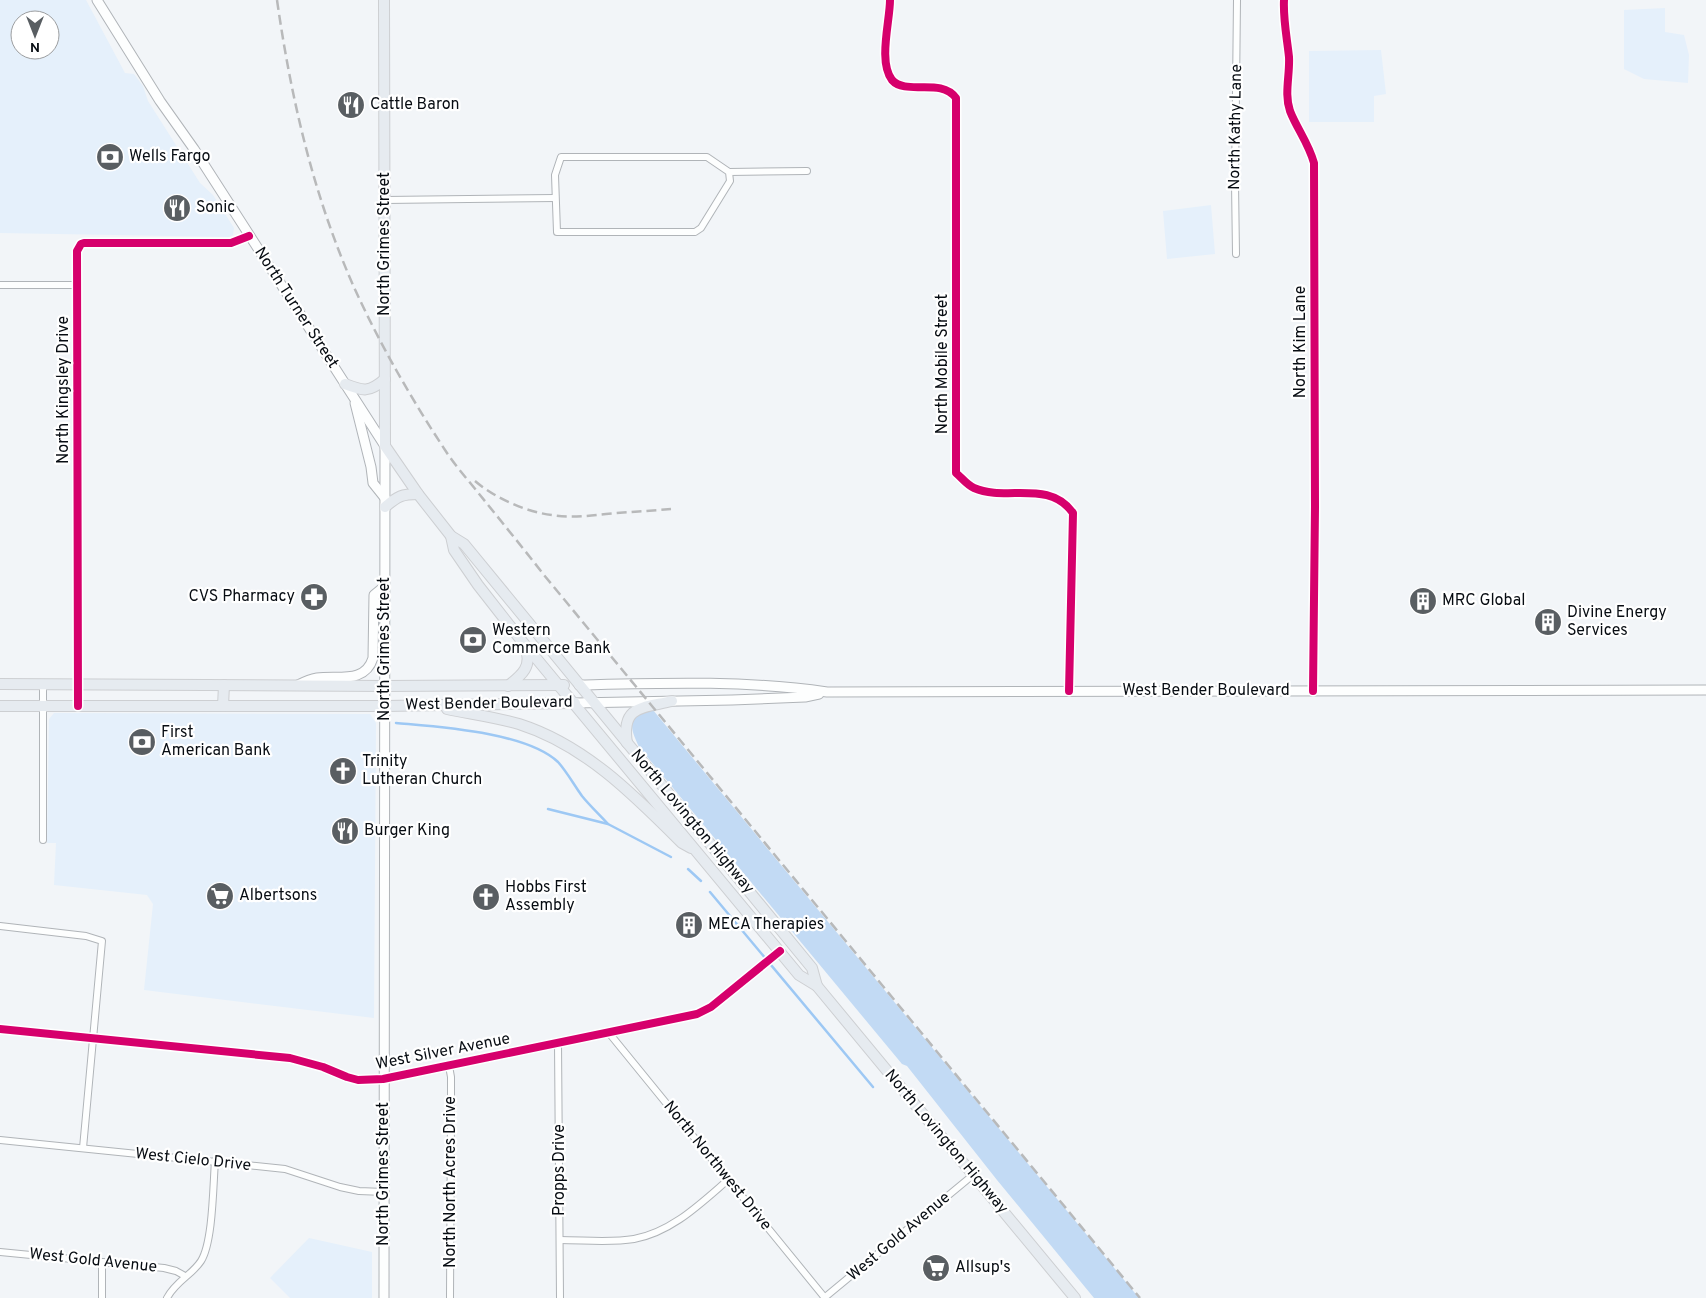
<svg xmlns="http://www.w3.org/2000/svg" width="1706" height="1298" viewBox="0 0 1706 1298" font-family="Overpass,sans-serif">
<rect width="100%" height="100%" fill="#f2f5f8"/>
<g fill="#e5f0fb" fill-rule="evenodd">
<path d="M0,0H86L125,73L134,74L143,86L148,101L200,183L213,195L234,228L233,235L229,237L0,233ZM20,20H50V50H20Z"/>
<polygon points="1665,8 1665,32 1684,35 1689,55 1688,83 1644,79 1624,69 1624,10"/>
<polygon points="1381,50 1386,94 1374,96 1374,122 1309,122 1309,51"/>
<polygon points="1211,205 1215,254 1167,259 1163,211"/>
<polygon points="54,713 370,714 376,723 374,1018 144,990 153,904 147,895 54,885 56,843 47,843 49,719"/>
<polygon points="309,1238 372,1252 372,1298 290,1298 270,1278"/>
</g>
<path fill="#c2daf4" d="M641,710H653L1139,1298H1094L997,1180L907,1066L902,1064L639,747C632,731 627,723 641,710Z"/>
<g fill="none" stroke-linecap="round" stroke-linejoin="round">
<g stroke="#9dc8f4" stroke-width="2.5">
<path d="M396,723C439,727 526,732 558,762C567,772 574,785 582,796C590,806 600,815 608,824"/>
<polyline points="548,809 608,824 671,857"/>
<polyline points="688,869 701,881"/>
<polyline points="710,892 873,1087"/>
</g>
<g stroke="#b0b4b8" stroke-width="8">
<g id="minor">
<path d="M890,0C890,21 878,62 892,80C906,96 941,77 956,98V473C962,478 967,485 974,488C1006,502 1049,479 1073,513L1069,691"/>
<path d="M1284,0C1283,19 1287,38 1289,57C1290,75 1284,94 1290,111C1297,129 1308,142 1314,163L1315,507L1313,691"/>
<polyline points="729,172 730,181 701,228 695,232 557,232 555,175 561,157 707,157 729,172 807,171"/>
<polyline points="385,200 555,198"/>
<polyline points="1236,254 1235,183 1237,0"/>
<polyline points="0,285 77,285"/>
<polyline points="78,706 77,251 81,244 84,243 231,243 249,236"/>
<polyline points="43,840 43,685"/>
<polyline points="0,926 86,936 102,941 83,1148"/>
<polyline points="0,1029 290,1058 323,1067 347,1077 358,1080 383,1079 697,1014 711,1007 780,951"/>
<polyline points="609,1033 825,1298"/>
<polyline points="558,1043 560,1298"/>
<polyline points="449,1066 451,1077 451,1109 450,1298"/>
<polyline points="0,1140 285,1169 340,1187 359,1191 384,1192"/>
<path d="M560,1240C584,1240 610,1243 634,1239C672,1232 701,1203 729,1179"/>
<polyline points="0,1252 164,1268 176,1271 185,1276"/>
<polyline points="102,1298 102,1262"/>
<path d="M167,1298C176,1281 192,1275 201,1261C213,1242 213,1186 215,1161"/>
<polyline points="824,1298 973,1175"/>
</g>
</g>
<g stroke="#b0b4b8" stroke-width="11">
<g id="secondary">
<polyline points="97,0 160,101 194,149 385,446 384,1298"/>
<polyline points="355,403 371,467 373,483 385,498"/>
<path d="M298,685C304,682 311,679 317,678C338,675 365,684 373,658L374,595L385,586"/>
<path d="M579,685C661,683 745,680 827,692L1706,690"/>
<polyline points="575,703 732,700 805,697 819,694"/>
</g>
</g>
<g stroke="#cdcfd2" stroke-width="12">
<g id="primary">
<polyline points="384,0 385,446 418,494 451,536 464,544 812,968 817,986"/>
<path d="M345,384C363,391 369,393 385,379"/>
<path d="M385,507C398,496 402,494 418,494"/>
<polyline points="451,536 454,550 478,585 521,640 799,975 817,986 1075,1298"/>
<polyline points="0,684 385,686 564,685"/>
<path d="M508,686C522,675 533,666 525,647"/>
<polyline points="0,706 385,706 575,703"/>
<polyline points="223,706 224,685"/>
<path d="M447,709C471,714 495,717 519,724C585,745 634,795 682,843L691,848"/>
<path d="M627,743C621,705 643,708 672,701"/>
</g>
</g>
<use href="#minor" stroke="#fdfefe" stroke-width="6"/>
<use href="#secondary" stroke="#fdfefe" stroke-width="9"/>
<use href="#primary" stroke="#e6ebf0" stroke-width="10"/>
<g stroke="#b8b9ba" stroke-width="2.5" stroke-dasharray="10 5" stroke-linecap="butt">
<path d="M277,0C291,98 313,194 353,285C379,343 412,400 447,453C457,468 469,481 480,495C501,521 523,548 544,575L1140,1298"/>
<path d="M475,481C495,498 526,512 552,515C570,518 588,516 606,514C628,512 649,511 671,509"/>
</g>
<g stroke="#fff" stroke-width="11">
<g id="cycleway">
<path d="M890,0C890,21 878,62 892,80C906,96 941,77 956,98V473C962,478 967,485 974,488C1006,502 1049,479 1073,513L1069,691"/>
<path d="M1284,0C1283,19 1287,38 1289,57C1290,75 1284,94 1290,111C1297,129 1308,142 1314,163L1315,507L1313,691"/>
<polyline points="78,706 77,251 81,244 84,243 231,243 249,236"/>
<polyline points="0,1029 290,1058 323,1067 347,1077 358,1080 383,1079 697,1014 711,1007 780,951"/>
</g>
</g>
<use href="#cycleway" stroke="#d6006c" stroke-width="8"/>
</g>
<defs>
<g id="restaurant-disc" transform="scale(1.4375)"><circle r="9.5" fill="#595e62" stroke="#fff"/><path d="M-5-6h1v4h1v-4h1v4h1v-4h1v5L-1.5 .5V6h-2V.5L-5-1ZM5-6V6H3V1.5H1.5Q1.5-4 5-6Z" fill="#fff"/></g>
<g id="bank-disc" transform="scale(1.4375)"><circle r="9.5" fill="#595e62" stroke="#fff"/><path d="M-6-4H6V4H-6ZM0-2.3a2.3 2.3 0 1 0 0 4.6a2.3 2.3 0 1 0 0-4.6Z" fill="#fff"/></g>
<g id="pharmacy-disc" transform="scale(1.4375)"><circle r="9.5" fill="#595e62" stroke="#fff"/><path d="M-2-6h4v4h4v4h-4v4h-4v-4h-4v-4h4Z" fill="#fff"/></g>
<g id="building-disc" transform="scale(1.4375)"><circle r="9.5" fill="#595e62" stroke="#fff"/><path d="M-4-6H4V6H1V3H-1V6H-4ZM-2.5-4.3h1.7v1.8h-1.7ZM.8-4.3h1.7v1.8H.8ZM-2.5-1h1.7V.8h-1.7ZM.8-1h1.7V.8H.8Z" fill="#fff"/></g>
<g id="church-disc" transform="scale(1.4375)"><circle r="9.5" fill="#595e62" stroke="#fff"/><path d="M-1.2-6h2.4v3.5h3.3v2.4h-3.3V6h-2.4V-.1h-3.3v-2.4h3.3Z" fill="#fff"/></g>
<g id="supermarket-disc" transform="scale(1.4375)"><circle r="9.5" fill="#595e62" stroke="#fff"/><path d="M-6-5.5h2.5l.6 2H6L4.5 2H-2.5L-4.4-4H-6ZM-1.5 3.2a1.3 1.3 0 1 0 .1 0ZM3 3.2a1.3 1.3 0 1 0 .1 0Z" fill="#fff"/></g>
</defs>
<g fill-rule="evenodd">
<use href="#restaurant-disc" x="351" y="105"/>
<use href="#bank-disc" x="110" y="157"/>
<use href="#restaurant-disc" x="177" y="208"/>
<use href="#pharmacy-disc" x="314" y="597"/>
<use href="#building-disc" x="1423" y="601"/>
<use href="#building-disc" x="1548" y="622"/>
<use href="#bank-disc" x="473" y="640"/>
<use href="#bank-disc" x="142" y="742"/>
<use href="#church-disc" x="343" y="771"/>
<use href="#restaurant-disc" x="345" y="831"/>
<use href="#supermarket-disc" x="220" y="896"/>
<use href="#church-disc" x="486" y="897"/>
<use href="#building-disc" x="689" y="925"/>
<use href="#supermarket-disc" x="936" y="1268"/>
</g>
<g text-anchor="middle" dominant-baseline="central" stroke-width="4.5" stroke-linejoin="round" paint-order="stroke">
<g font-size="16" fill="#070c12" stroke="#fff" text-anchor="start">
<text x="370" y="105">Cattle Baron</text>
<text x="129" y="157">Wells Fargo</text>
<text x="196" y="208">Sonic</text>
<text x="295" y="597" text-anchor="end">CVS Pharmacy</text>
<text x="1442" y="601">MRC Global</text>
<text x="1567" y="613">Divine Energy<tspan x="1567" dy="18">Services</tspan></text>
<text x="492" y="631">Western<tspan x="492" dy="18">Commerce Bank</tspan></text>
<text x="161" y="733">First<tspan x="161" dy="18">American Bank</tspan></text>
<text x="362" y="762">Trinity<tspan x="362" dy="18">Lutheran Church</tspan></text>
<text x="364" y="831">Burger King</text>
<text x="505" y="888">Hobbs First<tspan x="505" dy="18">Assembly</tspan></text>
<text x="239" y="896">Albertsons</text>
<text x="708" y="925">MECA Therapies</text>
<text x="955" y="1268">Allsup's</text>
</g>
<g font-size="16" fill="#070c12" stroke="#fff">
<text transform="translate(1236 127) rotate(-89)">North Kathy Lane</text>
<text transform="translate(385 244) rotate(-90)">North Grimes Street</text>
<text transform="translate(296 308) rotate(57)">North Turner Street</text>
<text transform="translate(1301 342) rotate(-90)">North Kim Lane</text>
<text transform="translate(943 364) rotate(-90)">North Mobile Street</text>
<text transform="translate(64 390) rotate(-90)">North Kingsley Drive</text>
<text transform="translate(385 649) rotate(-90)">North Grimes Street</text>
<text x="1206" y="691">West Bender Boulevard</text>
<text transform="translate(489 704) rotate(-1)">West Bender Boulevard</text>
<text transform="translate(692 822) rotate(50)">North Lovington Highway</text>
<text transform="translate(443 1052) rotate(-11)">West Silver Avenue</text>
<text transform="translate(946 1142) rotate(50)">North Lovington Highway</text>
<text transform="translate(193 1160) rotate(6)">West Cielo Drive</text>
<text transform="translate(717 1166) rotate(51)">North Northwest Drive</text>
<text transform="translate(560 1170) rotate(-90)">Propps Drive</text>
<text transform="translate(384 1174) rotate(-90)">North Grimes Street</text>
<text transform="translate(451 1182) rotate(-90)">North North Acres Drive</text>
<text transform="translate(899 1237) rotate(-40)">West Gold Avenue</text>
<text transform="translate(93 1261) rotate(6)">West Gold Avenue</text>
</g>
</g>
<g transform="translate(35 35) rotate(180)"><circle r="24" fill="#ffffff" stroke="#9c9ea0"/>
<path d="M0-4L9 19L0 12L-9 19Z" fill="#595e62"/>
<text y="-8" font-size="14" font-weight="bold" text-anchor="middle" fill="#070c12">N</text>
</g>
</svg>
